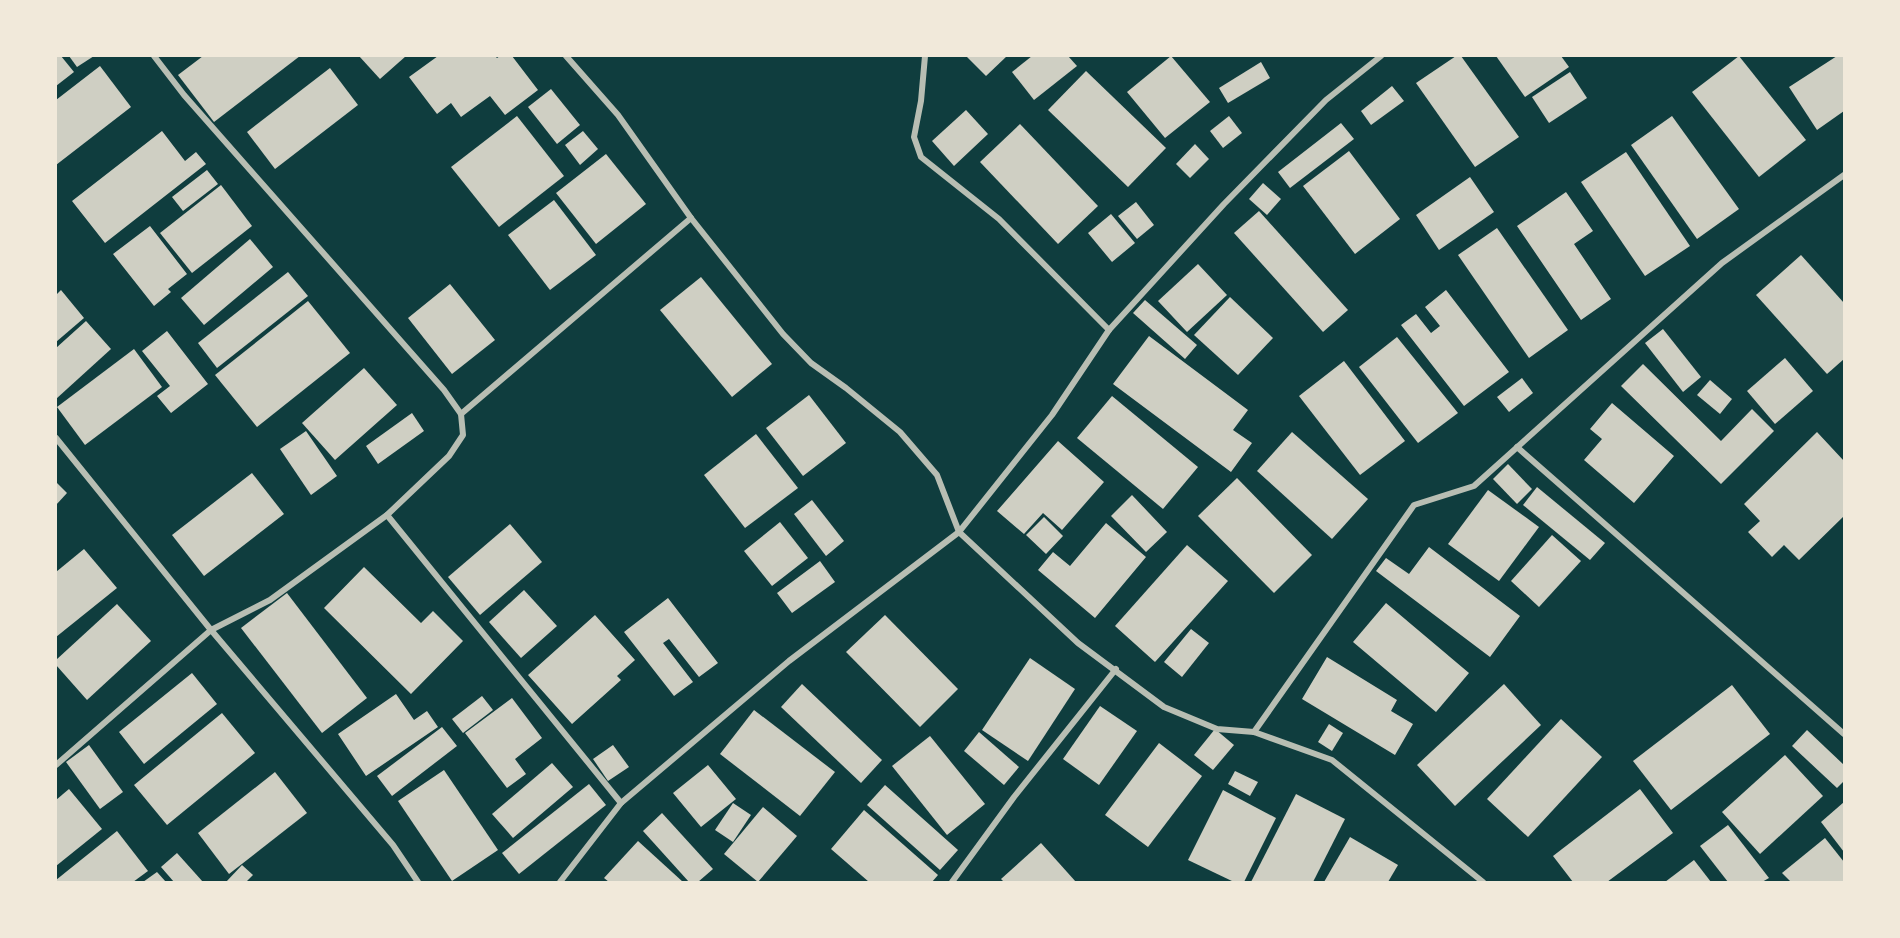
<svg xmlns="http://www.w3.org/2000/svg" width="1900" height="938" viewBox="0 0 1900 938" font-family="Manrope,sans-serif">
<rect width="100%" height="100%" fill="#0f3d3e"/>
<g fill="#cfcfc3">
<polygon points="56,56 61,56 74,72 56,86"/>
<polygon points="69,56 94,56 77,67"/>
<polygon points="203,56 300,56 214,122 178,75"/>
<polygon points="359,56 406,56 380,79"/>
<polygon points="438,56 495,56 497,58 500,56 512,56 538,90 505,115 490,96 461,117 451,103 437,114 409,77"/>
<polygon points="966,56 1007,56 986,76"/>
<polygon points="1032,56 1068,56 1077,66 1034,100 1012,72"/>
<polygon points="1171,56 1210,102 1165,138 1127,92"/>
<polygon points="1456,56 1461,56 1519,137 1475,167 1416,83"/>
<polygon points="1496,56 1561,56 1569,67 1525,97"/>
<polygon points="1739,56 1806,140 1759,177 1692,92"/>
<polygon points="1837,56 1844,56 1844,111 1817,130 1789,87"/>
<polygon points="1261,62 1270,78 1228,103 1219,88"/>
<polygon points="100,66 131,107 56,165 56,100"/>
<polygon points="330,68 358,105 275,169 247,132"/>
<polygon points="1086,71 1166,148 1128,187 1048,110"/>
<polygon points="1570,72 1587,98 1549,123 1532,97"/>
<polygon points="1392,86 1404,101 1371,125 1361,111"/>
<polygon points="551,89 580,125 557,144 528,107"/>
<polygon points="966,110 988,134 954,166 932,141"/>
<polygon points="517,116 564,176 499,227 451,167"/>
<polygon points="1229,116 1242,133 1223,148 1210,131"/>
<polygon points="1672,116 1739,209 1697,239 1631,145"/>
<polygon points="1341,123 1354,139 1290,188 1278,172"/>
<polygon points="1020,124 1098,206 1058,244 980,162"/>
<polygon points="162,131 185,161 196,152 206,164 105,243 72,201"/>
<polygon points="583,131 598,149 580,165 565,145"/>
<polygon points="1195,144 1209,159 1190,178 1176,164"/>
<polygon points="1349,151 1400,219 1355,254 1303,186"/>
<polygon points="1626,152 1690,246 1645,276 1581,182"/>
<polygon points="606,154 646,204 596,244 556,193"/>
<polygon points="207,170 218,184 183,211 172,197"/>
<polygon points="1470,177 1494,212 1439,250 1416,215"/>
<polygon points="1263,183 1281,199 1267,215 1249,199"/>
<polygon points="221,185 252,226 192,273 160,233"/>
<polygon points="1566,192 1593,231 1574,244 1611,299 1581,320 1517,226"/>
<polygon points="554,200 596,255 550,290 508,235"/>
<polygon points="1136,202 1154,225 1137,239 1118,216"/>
<polygon points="1259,211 1348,310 1323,332 1234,233"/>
<polygon points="1111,214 1135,243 1112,262 1088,233"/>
<polygon points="150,226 187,274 168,289 171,292 154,306 113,254"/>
<polygon points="1497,228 1568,330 1529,358 1458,255"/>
<polygon points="250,239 273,267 204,325 181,298"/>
<polygon points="1801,255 1844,303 1844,359 1827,374 1756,295"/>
<polygon points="1198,264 1227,295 1187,332 1158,301"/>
<polygon points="288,272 308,296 217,368 198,343"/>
<polygon points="701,277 772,364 732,397 660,310"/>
<polygon points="450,284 495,340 452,374 408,318"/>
<polygon points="61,290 84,318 56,342 56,295"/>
<polygon points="1446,290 1509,372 1464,406 1401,325 1416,314 1431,333 1440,326 1425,307"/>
<polygon points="1230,297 1273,338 1238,375 1194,335"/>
<polygon points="1145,300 1197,345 1185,359 1133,313"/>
<polygon points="308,301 350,353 257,427 215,375"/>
<polygon points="86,321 111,349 56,399 56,348"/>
<polygon points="1663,329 1701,377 1683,392 1645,343"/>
<polygon points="167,331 208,384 171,413 157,396 170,386 142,351"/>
<polygon points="1149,336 1248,410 1233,430 1252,443 1231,472 1113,384"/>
<polygon points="1397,337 1458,413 1418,443 1359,367"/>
<polygon points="134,349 162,387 85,445 57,407"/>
<polygon points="1785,358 1813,391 1775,424 1747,391"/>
<polygon points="1344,361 1405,441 1360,475 1299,396"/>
<polygon points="1643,364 1721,441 1752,409 1774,431 1721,484 1621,386"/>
<polygon points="364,368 397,405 335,460 302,423"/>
<polygon points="1522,378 1533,393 1509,412 1497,397"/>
<polygon points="1710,380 1732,399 1720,414 1697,395"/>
<polygon points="809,395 846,443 803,476 766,428"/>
<polygon points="1112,396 1198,467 1163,509 1077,438"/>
<polygon points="1612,403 1674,456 1634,503 1584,460 1602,439 1590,429"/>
<polygon points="412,413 424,431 378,464 366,446"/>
<polygon points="306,431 337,476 311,495 280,449"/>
<polygon points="1292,432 1368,499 1332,539 1257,471"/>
<polygon points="1817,432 1844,461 1844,516 1799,560 1784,545 1772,557 1748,532 1760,521 1744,504"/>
<polygon points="756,434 798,488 745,528 704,475"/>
<polygon points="1058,441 1104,482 1062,530 1043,513 1024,534 997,511"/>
<polygon points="1508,464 1532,489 1517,504 1493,479"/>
<polygon points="252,473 284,514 204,576 172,535"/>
<polygon points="1237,478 1312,555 1274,593 1198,516"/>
<polygon points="56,482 67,493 56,505"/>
<polygon points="1537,487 1605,543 1590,560 1523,505"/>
<polygon points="1488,490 1539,527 1499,581 1448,544"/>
<polygon points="1132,495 1167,532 1146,552 1111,516"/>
<polygon points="812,500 844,541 826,556 794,514"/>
<polygon points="1044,517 1063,536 1046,554 1026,535"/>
<polygon points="780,522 808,558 772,586 744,551"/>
<polygon points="1106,523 1146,557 1095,618 1038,570 1053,552 1070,566"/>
<polygon points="510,524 542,562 480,615 448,577"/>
<polygon points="1552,535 1581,561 1539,607 1511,581"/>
<polygon points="1187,545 1228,581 1155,662 1115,626"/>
<polygon points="1429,547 1520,616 1490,657 1376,571 1386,558 1409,574"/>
<polygon points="84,549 117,588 56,637 56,572"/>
<polygon points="820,561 835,582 792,613 777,593"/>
<polygon points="364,567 421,623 433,611 463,641 411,694 324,608"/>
<polygon points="524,590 557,626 521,658 489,622"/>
<polygon points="287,593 367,698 322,733 241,628"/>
<polygon points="668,598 718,663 699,677 669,639 663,643 693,682 674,696 624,632"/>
<polygon points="1386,603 1469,673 1436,712 1353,642"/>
<polygon points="117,604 151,641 87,700 56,665 56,660"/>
<polygon points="595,615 635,660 617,676 621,680 572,724 528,675"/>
<polygon points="885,615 958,689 920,727 846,652"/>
<polygon points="1191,629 1209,643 1182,677 1164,662"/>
<polygon points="1327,657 1397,700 1391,711 1413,724 1395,755 1302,699"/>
<polygon points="1030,658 1075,689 1028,761 982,730"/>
<polygon points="192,673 217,704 144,764 119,732"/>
<polygon points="802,684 882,760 861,783 781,707"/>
<polygon points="1504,684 1541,725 1455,806 1417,765"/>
<polygon points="1732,685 1770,734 1671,810 1633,761"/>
<polygon points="396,694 414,720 427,711 438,727 366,776 338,734"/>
<polygon points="482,696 493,710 463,733 452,719"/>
<polygon points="512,698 542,738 515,759 526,774 507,788 465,733"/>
<polygon points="1100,706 1137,731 1099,785 1063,759"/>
<polygon points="754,710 835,772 800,816 720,754"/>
<polygon points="222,713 255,753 167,825 134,785"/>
<polygon points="1561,719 1602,757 1528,837 1487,799"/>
<polygon points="1329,724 1343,733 1332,751 1318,742"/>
<polygon points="442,727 457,746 392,796 377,776"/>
<polygon points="1215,729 1234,745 1213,770 1194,755"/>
<polygon points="1807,730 1844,765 1844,781 1837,788 1792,746"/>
<polygon points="979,732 1019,767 1004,785 964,751"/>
<polygon points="930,736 985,804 947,835 892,766"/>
<polygon points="1159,743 1202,776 1148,847 1105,815"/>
<polygon points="89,745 123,792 100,809 66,762"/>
<polygon points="613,745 629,767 608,781 593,759"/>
<polygon points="1785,755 1823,796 1760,854 1722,812"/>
<polygon points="552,763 573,787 513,838 492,814"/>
<polygon points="708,765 736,799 701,827 673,793"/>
<polygon points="444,770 498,850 452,881 398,801"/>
<polygon points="1235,771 1258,782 1250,796 1228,784"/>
<polygon points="275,772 307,813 229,874 198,833"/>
<polygon points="589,784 606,805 519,874 502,853"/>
<polygon points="885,785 958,850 940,870 867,805"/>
<polygon points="69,789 102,829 56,866 56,800"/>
<polygon points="1640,789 1673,833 1607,882 1573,882 1553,856"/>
<polygon points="1223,790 1276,818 1244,882 1234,882 1188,860"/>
<polygon points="1296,794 1345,819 1313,882 1251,882"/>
<polygon points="1844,802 1844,852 1821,822"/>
<polygon points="733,803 751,815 733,842 715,830"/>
<polygon points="763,807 797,836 758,882 724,854"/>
<polygon points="864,810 938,875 932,882 869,882 831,849"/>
<polygon points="662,813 713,869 698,882 689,882 643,831"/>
<polygon points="1728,825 1769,878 1762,882 1728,882 1700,846"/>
<polygon points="117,831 148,871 133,882 56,882 56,880"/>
<polygon points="1350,837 1398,865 1388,882 1324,882"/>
<polygon points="1825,838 1844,862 1844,882 1791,882 1782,873"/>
<polygon points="638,841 683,882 609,882 604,878"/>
<polygon points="1041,843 1076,882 1004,882 1001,879"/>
<polygon points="177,853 203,882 174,882 161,867"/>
<polygon points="1694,860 1711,882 1665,882"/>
<polygon points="242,865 253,875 246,882 226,882"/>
<polygon points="157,872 166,882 143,882"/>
</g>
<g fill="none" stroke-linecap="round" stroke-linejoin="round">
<g stroke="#b8beb3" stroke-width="6">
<polyline points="566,56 618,115 691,218 783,334 811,363 846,388 900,432 937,475 959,532 1078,643 1164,707 1217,729 1254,732 1332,760 1483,882"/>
<polyline points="925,56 921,101 914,137 921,157 999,219 1109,330"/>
<polyline points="461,414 691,218"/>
<polyline points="56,438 211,630 393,845 418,882"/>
<polyline points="1517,447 1844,734"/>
<polyline points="387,515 621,803"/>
<polyline points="1254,732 1414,505 1474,486 1722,263 1844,175"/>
<polyline points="56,765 211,630 270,600 387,515 449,456 463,435 461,414 444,390 184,95 154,56"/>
<polyline points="560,882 621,803 789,661 959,532 1052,415 1109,330 1224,204 1326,100 1381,56"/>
<polyline points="952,882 1014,797 1116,669"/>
</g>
</g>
<rect width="1900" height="938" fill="none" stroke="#f1e9da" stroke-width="114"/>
</svg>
